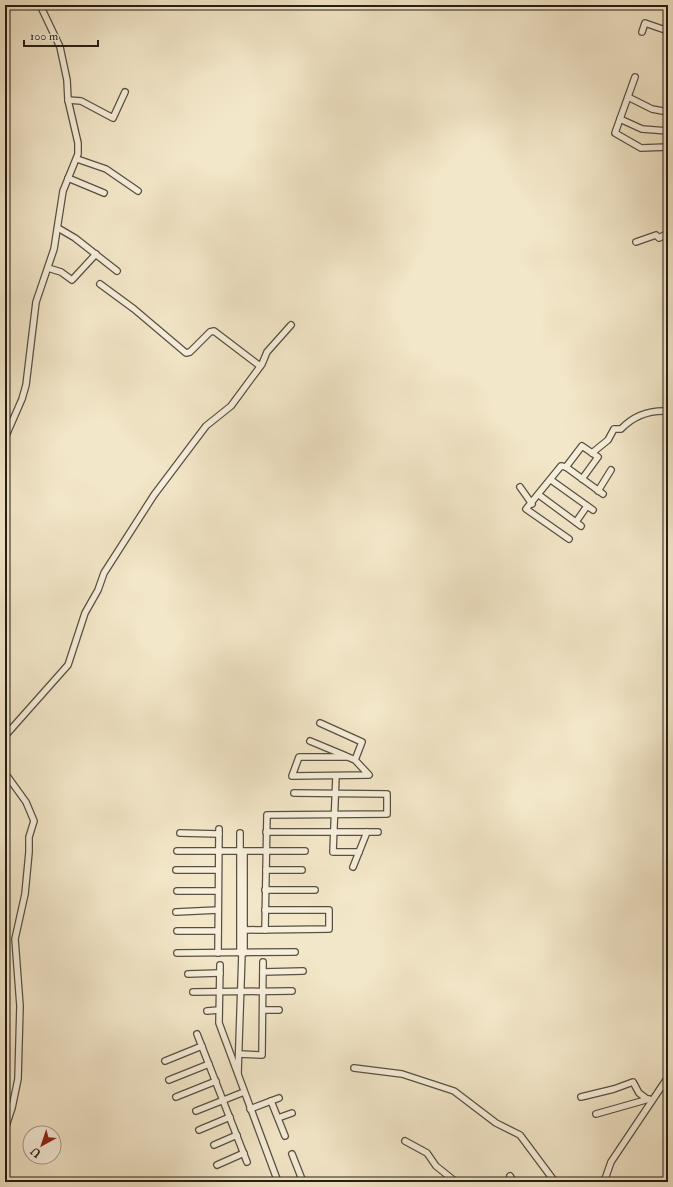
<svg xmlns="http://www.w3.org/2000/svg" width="673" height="1187" viewBox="0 0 673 1187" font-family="'IM FELL Double Pica',serif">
<rect width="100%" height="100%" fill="#f3e7c9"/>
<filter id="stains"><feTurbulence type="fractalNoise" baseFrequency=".005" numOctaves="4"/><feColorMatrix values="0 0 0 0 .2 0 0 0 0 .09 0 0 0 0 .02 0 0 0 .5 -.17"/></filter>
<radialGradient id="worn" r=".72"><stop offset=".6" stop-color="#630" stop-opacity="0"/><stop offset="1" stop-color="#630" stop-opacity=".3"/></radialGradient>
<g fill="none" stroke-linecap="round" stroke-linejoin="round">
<g stroke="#585040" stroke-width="8">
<g id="street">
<polyline points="642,32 645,23 668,31"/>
<polyline points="635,77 615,133 641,148 668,147"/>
<polyline points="628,97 652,109 668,112"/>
<polyline points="68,100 81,101 113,118 125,92"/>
<polyline points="620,119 642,129 668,131"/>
<polyline points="77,159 106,169 138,191"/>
<polyline points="68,178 104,193"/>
<polyline points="58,228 75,238 117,271"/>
<polyline points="636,242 656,235 659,238 668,233"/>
<polyline points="48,268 61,272 72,280 96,254"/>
<polyline points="100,284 134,309 186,353 190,352 210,332 214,331 260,366"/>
<polyline points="5,438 22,399 26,385 36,302 54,249 63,191 78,154 78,143 68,100 67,80 60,47 40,5"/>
<path d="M592,453L608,440L614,429H621C634,415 650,410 668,411"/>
<polyline points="566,467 582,446 598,457 582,479"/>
<polyline points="551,480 593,510"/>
<polyline points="520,487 532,504"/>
<polyline points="598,491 611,470"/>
<polyline points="539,495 581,526"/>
<polyline points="576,522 587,506"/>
<polyline points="569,539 526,509 561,466 566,467 603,494"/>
<polyline points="320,723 362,742 355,760 369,775 292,776 299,757 348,757 355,760"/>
<polyline points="5,736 68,665 85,613 98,590 104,573 154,495 206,426 231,406 262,364 267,352 291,325"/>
<polyline points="310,741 346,756"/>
<polyline points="5,773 26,802 34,821 29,837 29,852 25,894 15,939 20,1006 18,1079 12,1108 5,1129"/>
<polyline points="336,776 333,852 359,852"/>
<polyline points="266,832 378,832"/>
<polyline points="180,833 219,834"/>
<polyline points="177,851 305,851"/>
<polyline points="244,852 244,953"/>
<polyline points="353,867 367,832"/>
<polyline points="176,870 218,870"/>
<polyline points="266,870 302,870"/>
<polyline points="265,890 315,890"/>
<polyline points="177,891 218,891"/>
<polyline points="176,912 218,910"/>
<polyline points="244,930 329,929 329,910 265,910"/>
<polyline points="265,930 267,815 387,814 387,794 294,793"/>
<polyline points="177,931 218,931"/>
<polyline points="177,953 295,952"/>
<polyline points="218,953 219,829"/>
<polyline points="240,953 240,833"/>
<polyline points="220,965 219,1023 278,1182"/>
<polyline points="263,972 303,971"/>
<polyline points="188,974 220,973"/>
<polyline points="193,992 292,991"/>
<polyline points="263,1010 279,1010"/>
<polyline points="207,1011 219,1010"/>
<polyline points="197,1034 247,1162"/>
<polyline points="239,1054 262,1055 263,962"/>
<polyline points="165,1061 202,1046"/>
<polyline points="354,1068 402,1074 454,1091 496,1123 520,1135 555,1182"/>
<polyline points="238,1073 242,953"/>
<polyline points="169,1080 209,1064"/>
<polyline points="176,1097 216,1081"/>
<polyline points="581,1097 614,1089 633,1082 639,1093 647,1099"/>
<polyline points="271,1101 279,1098"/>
<polyline points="250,1109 271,1101 285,1136"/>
<polyline points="196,1111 244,1092"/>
<polyline points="596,1114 649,1099"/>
<polyline points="278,1118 292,1113"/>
<polyline points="199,1130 230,1117"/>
<polyline points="405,1141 427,1153 436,1166 456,1182"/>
<polyline points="214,1145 237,1135"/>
<polyline points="292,1154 303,1182"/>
<polyline points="217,1165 244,1153"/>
<polyline points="510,1176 514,1182"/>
<polyline points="604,1182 611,1162 668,1077"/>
</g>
</g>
<use href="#street" stroke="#f7efdc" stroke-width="5.5"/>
</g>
<rect width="673" height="1187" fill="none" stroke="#f3e7c9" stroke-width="20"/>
<rect x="6" y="6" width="661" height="1175" fill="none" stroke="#251d13" stroke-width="2"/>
<rect x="10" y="10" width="653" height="1167" fill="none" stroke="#251d13"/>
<g transform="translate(42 1145) rotate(220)"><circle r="19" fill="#f7efdc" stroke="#a39b8c"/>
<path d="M0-3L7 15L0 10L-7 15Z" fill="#8f2418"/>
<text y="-6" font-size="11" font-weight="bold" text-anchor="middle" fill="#251d13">U</text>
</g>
<path d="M24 40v6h74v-6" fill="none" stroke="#251d13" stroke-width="2"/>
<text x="30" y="40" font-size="12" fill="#251d13" stroke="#f7efdc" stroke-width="3" paint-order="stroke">100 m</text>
<rect width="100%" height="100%" filter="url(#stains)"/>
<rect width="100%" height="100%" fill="url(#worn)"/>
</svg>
